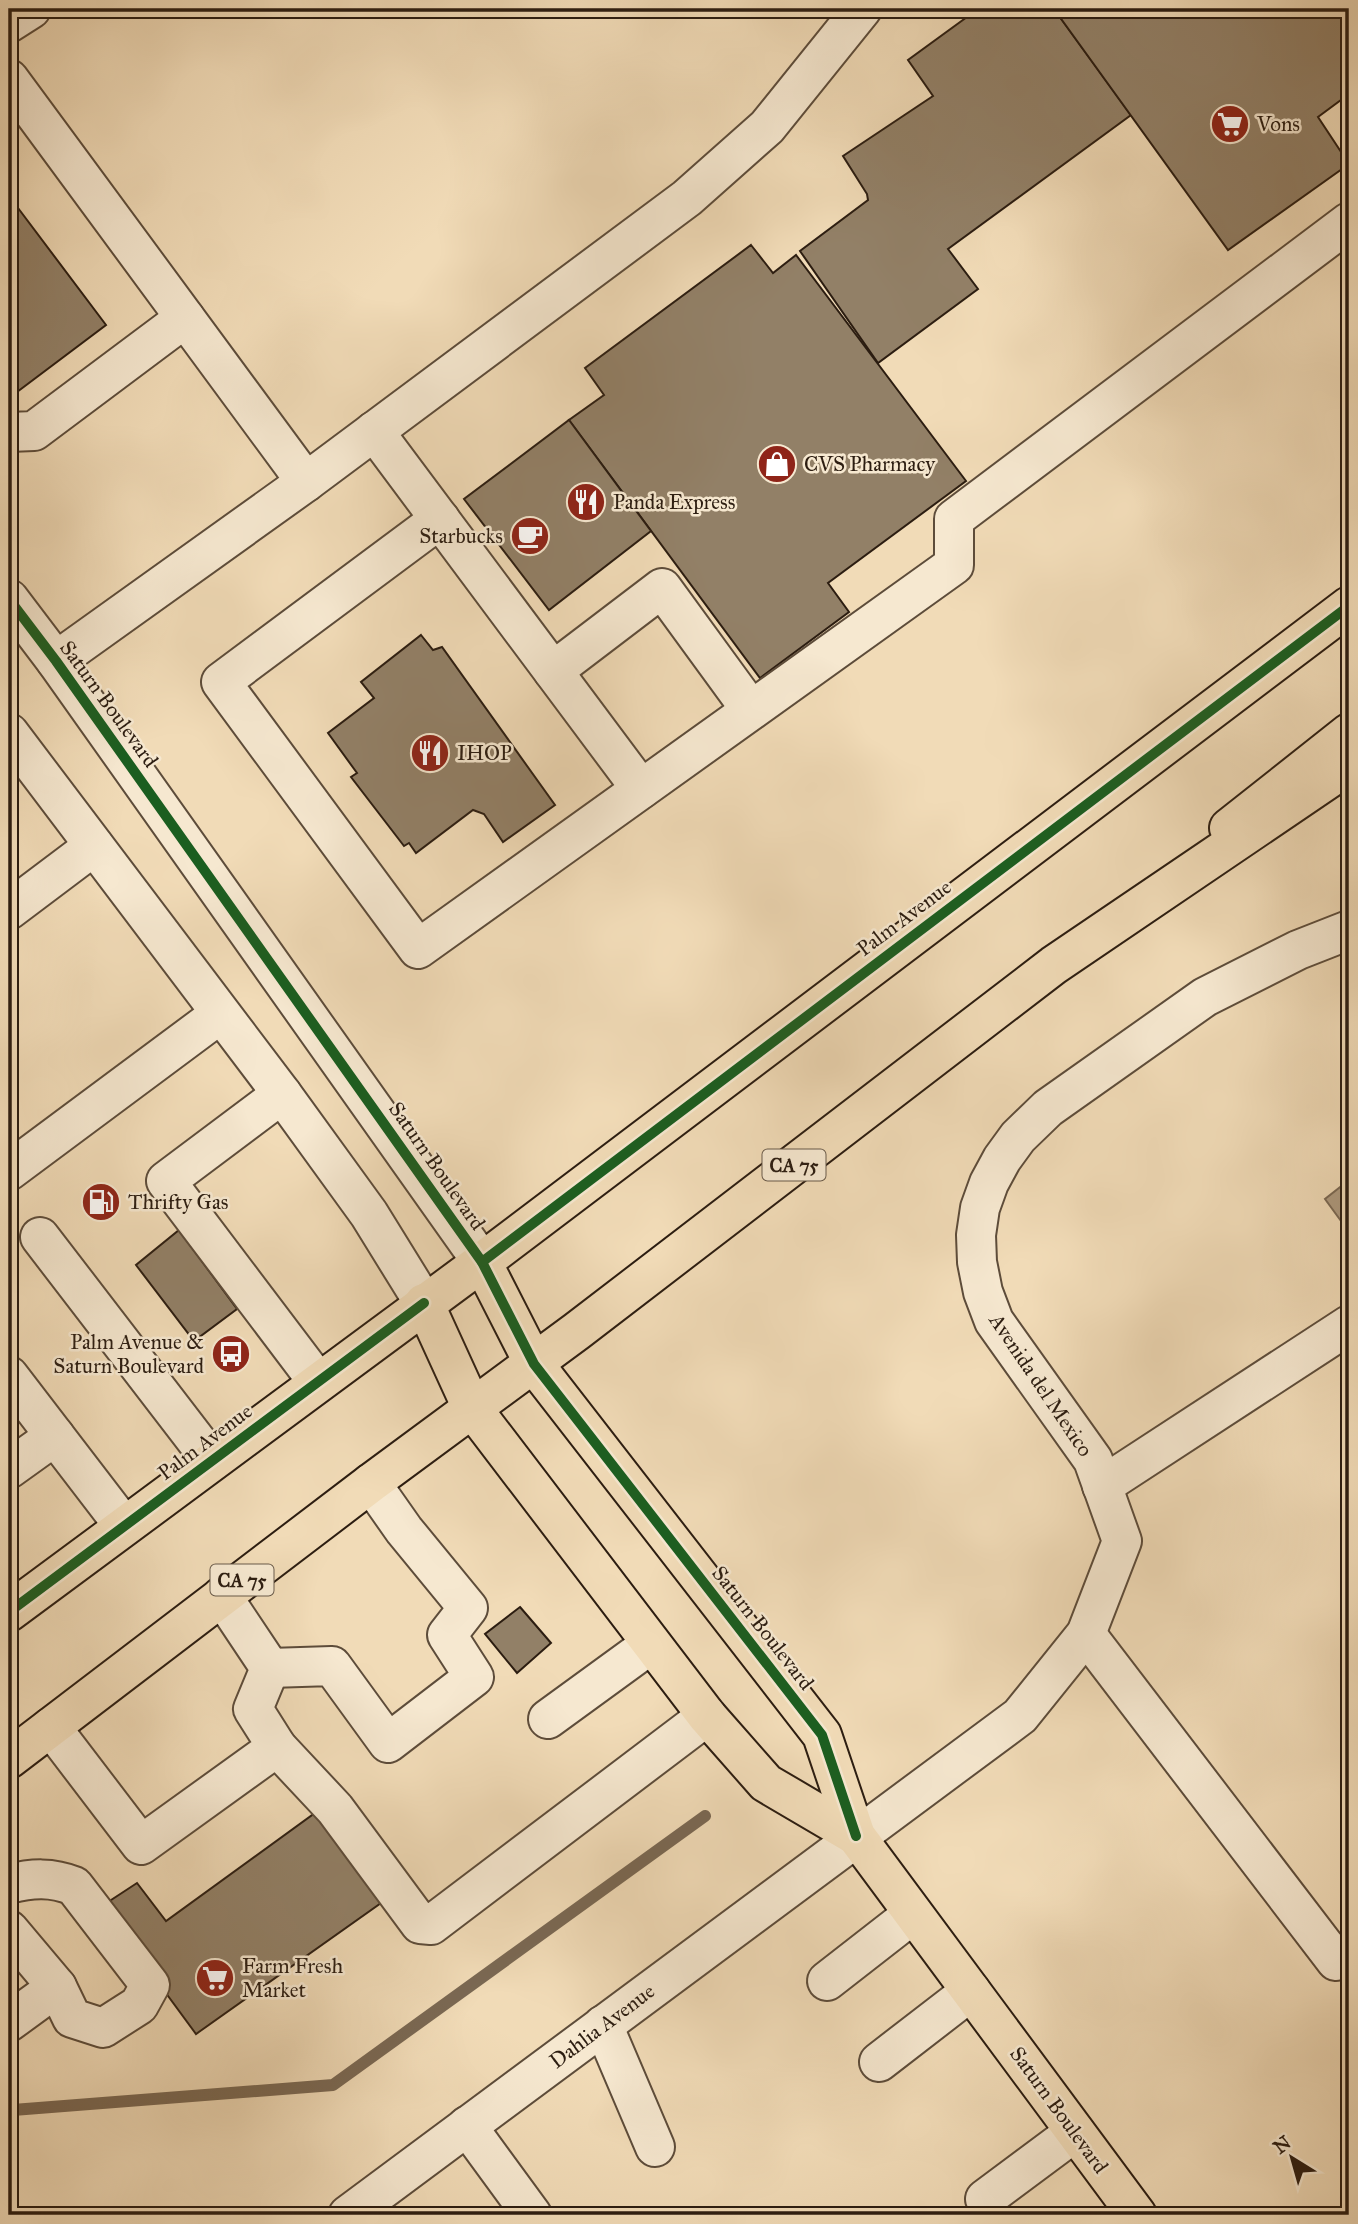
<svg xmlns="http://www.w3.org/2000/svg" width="1358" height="2224" viewBox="0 0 1358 2224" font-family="'IM FELL Great Primer',serif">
<rect width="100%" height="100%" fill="#f1dbb7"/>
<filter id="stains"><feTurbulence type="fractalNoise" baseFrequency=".00286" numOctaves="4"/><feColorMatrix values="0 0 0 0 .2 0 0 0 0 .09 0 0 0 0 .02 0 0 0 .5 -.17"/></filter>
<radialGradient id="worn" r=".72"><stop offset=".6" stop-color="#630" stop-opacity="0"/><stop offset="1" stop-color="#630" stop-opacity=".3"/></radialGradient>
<polygon fill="#ae9a7f" stroke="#7a6853" stroke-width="2" points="1349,1180 1349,1232 1325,1199"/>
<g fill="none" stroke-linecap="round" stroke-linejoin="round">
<polyline stroke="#7a6853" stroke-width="12" points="9,2112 13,2110 333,2085 705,1816"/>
</g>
<g fill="#928067" stroke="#2c1d11" stroke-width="2">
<polygon points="978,9 1054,9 1131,115 948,249 978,289 878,363 800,251 868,200 867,194 843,156 933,96 908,60"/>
<polygon points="1054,9 1349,9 1349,94 1318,117 1349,164 1228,250"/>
<polygon points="9,196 106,325 9,398"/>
<polygon points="751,245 773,273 796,255 966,481 828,583 849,612 760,678 569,420 604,395 585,368"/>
<polygon points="569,420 651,531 549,610 464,499"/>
<polygon points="421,635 433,650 442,647 555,805 503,842 484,814 473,810 416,853 409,843 404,846 351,777 357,773 328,733 374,698 361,682"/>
<polygon points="179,1230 237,1309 194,1341 136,1265"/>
<polygon points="520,1607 551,1643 517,1673 485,1634"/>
<polygon points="315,1813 381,1903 196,2034 102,1906 137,1883 166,1921"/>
</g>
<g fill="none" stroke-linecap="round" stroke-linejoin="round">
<g stroke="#5d4c3a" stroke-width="42">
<g id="minor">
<polyline points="9,23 31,9"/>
<polyline points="9,79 306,482"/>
<polyline points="374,431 641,789"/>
<polyline points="9,432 34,431 185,318"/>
<polyline points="440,519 221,682 418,949 954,565 954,519 1349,222"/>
<polyline points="9,599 56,661 482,1262"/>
<polyline points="56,661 306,482 687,198 767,127 862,9"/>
<polyline points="553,671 662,588 751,710"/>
<polyline points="9,733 282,1094 369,1214 424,1303"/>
<polyline points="9,910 94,846"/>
<polyline points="282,1094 166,1181 318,1382"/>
<polyline points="9,1171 220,1014"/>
<polyline points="40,1237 212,1461"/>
<polyline points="9,1376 124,1526"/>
<polyline points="9,1469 55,1436"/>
<polyline points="1102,1486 1349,1325"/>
<polyline points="1086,1634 1336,1961 1349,1951"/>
<polyline points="270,1668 332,1666 388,1743 474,1677 447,1635 468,1608 404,1530 371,1483"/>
<polyline points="548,1719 651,1644"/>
<polyline points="51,1727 141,1845 277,1747 253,1709 270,1668 222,1596"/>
<polyline points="277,1747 335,1809 420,1924 431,1925 707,1716"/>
<path d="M9,1884C32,1878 52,1877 74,1886L150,1985L139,2005L103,2028L72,2018L57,1987L9,1930"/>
<polyline points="827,1981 913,1914"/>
<polyline points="9,2022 57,1987"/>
<polyline points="603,2025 655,2147"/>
<polyline points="879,2062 971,1991"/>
<polyline points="467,2126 532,2215"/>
<polyline points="985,2199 1075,2132"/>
<polyline points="348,2215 1020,1716 1086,1634 1122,1541 1093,1460 994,1321 983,1292 977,1262 976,1235 980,1208 989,1183 1002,1159 1018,1137 1048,1108 1205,997 1298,950 1349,930"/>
</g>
</g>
<g stroke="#2c1d11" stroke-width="42">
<g id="major">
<polyline points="1229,828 1349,733"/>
<polyline points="482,1262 534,1364 822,1735 856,1836 1137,2215"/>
<polyline points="424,1303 472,1408 707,1716 766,1783 856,1836"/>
</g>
</g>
<g stroke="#2c1d11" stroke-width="42">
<g id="highway">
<polyline points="9,1612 482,1262 1349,606"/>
<polyline points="9,1759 371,1483 577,1331 1054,965 1349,765"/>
</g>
</g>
<use href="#minor" stroke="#f6e8d0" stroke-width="38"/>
<use href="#major" stroke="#f1dbb7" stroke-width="38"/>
<use href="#highway" stroke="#f1dbb7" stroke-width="38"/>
<g stroke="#f6e8d0" stroke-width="15">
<g id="cycleway">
<polyline points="9,599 56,661 482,1262 534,1364 822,1735 856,1836"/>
<polyline points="482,1262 1349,606"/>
<polyline points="9,1612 424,1303"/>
</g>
</g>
<use href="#cycleway" stroke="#1b5e20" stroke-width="10"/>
</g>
<defs>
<g id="supermarket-disc" transform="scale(2.0125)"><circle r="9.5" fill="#8f2418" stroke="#f6e8d0"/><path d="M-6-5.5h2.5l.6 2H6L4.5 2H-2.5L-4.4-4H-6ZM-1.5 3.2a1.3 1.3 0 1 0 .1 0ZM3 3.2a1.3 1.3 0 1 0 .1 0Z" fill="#fff"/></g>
<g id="shop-disc" transform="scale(2.0125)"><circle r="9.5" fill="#8f2418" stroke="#f6e8d0"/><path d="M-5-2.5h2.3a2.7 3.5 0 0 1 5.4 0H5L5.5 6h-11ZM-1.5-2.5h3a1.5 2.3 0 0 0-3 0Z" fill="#fff"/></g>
<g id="restaurant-disc" transform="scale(2.0125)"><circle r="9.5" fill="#8f2418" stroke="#f6e8d0"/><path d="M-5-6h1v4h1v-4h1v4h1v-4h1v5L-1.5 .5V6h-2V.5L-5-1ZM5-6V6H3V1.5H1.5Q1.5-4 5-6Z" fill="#fff"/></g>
<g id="cafe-disc" transform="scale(2.0125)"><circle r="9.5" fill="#8f2418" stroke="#f6e8d0"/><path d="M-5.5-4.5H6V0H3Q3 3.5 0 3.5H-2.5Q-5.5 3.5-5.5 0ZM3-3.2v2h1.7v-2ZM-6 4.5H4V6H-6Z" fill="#fff"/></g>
<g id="fuel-disc" transform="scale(2.0125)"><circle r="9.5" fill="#8f2418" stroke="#f6e8d0"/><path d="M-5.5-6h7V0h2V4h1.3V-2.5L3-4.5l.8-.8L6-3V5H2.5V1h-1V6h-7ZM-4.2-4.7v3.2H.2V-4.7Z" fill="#fff"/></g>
<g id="bus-disc" transform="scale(2.0125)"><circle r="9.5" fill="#8f2418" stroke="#f6e8d0"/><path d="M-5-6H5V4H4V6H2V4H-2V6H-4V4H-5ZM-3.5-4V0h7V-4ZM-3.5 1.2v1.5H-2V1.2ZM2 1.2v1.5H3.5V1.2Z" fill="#fff"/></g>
</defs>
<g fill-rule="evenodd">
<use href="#supermarket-disc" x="1230" y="124"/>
<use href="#shop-disc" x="777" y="464"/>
<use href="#restaurant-disc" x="586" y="502"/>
<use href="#cafe-disc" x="530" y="536"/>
<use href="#restaurant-disc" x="430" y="753"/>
<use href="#fuel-disc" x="101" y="1202"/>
<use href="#bus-disc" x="231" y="1354"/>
<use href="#supermarket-disc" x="215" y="1978"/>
</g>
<g text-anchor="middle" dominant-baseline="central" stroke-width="5" stroke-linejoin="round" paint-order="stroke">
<g fill="#f6e8d0" stroke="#695a4a" stroke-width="2">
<rect x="762.5" y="1149.5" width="63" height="31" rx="5"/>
<rect x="210.5" y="1564.5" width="63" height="31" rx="5"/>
</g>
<g font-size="19" font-weight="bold" fill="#2c1d11">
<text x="794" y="1165">CA 75</text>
<text x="242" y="1580">CA 75</text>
</g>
<g font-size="21" fill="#2c1d11" stroke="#f6e8d0" text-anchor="start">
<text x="1257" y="124">Vons</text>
<text x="804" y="464">CVS Pharmacy</text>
<text x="613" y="502">Panda Express</text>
<text x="503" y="536" text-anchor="end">Starbucks</text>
<text x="457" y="753">IHOP</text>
<text x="128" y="1202">Thrifty Gas</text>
<text x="204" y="1342" text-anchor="end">Palm Avenue &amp;<tspan x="204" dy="24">Saturn Boulevard</tspan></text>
<text x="242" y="1966">Farm Fresh<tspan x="242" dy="24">Market</tspan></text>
</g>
<g font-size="21" fill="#2c1d11" stroke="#f6e8d0">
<text transform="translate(109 704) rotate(54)">Saturn Boulevard</text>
<text transform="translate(904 918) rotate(-37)">Palm Avenue</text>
<text transform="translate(437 1166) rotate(55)">Saturn Boulevard</text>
<text transform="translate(1041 1385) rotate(56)">Avenida del Mexico</text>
<text transform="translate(205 1442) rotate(-37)">Palm Avenue</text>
<text transform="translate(763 1628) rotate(52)">Saturn Boulevard</text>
<text transform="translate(602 2026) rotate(-37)">Dahlia Avenue</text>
<text transform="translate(1059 2110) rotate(54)">Saturn Boulevard</text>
</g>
</g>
<rect width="1358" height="2224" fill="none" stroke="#f1dbb7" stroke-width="35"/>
<rect x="10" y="10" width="1337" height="2203" fill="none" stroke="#2c1d11" stroke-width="3.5"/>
<rect x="18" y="18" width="1323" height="2189" fill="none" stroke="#2c1d11" stroke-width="2"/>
<g transform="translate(1292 2158) rotate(323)" stroke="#f6e8d0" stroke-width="5" paint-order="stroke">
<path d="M0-5L12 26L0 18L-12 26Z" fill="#2c1d11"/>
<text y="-10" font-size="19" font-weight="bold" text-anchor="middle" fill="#2c1d11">N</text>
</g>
<rect width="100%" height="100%" filter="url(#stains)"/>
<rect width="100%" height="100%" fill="url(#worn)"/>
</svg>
